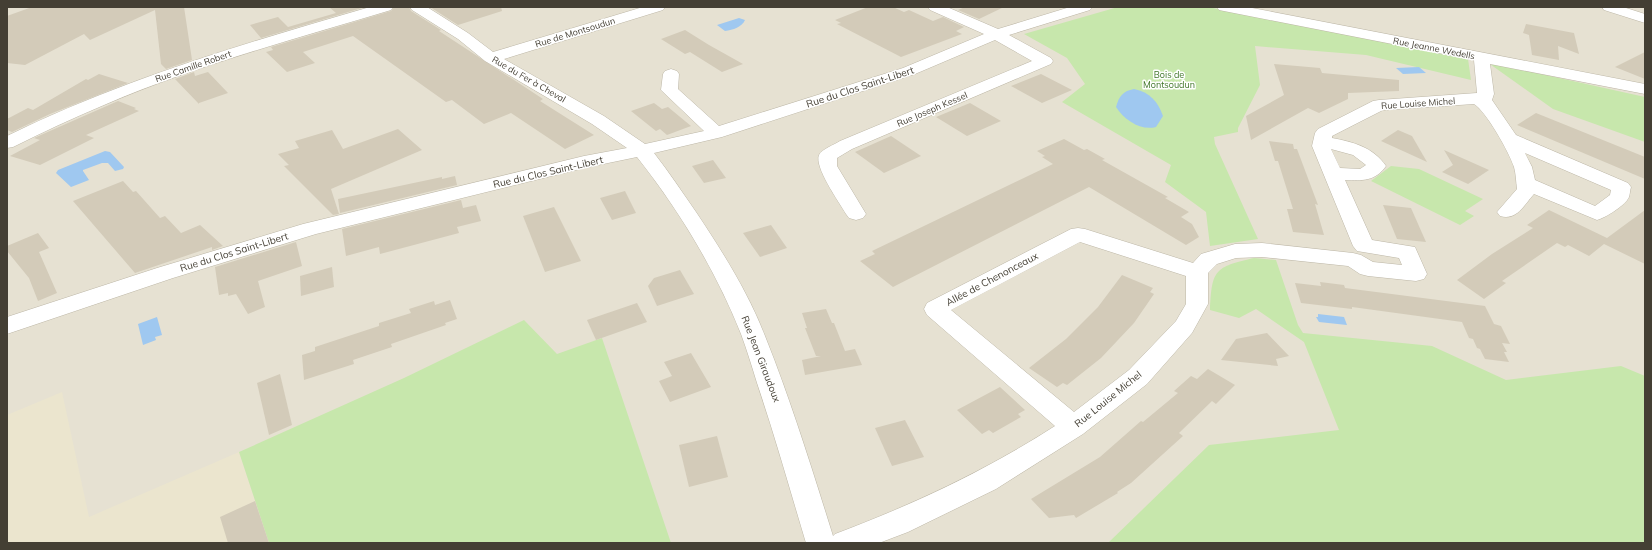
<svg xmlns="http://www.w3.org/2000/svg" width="1652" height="550" viewBox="0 0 1652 550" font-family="Mulish,sans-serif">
<rect width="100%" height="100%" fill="#f2efe4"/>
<rect fill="#e6e1d2" x="7" y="7" width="1638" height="536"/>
<polygon fill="#ebe5ce" points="62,392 89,517 239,452 269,543 7,543 7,415"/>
<g fill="#c7e7ac">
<polygon points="1118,7 1208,7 1468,59 1471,80 1366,55 1255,46 1260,85 1238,128 1238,132 1214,137 1215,144 1258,239 1210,246 1206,212 1165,182 1171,165 1062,102 1085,84 1067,58 1024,34"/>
<polygon points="1487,62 1645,97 1645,142 1553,109"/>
<polygon points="1391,166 1419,169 1483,199 1465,211 1474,216 1460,225 1371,181"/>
<path d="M1254,258L1276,260L1298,325L1303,333L1432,346L1506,380L1621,366L1645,376V543H1108L1209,445L1339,430L1304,342L1256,309L1239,318L1210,310C1212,270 1214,267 1254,258Z"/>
<polygon points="524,320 557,354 602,338 671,543 269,543 239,452 404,378"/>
</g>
<g fill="#9fc8f0">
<path d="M739,18L745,20C742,27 733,30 725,31L717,25Z"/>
<polygon points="1419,67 1426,73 1403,74 1396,68"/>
<path d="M1134,89C1150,92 1158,102 1163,116L1156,127C1141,131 1124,120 1116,107C1119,96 1123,91 1134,89Z"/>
<polygon points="105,151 110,152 124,167 123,169 115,171 108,163 102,163 83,170 83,171 89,180 71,187 56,173 58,170"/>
<polygon points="1318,314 1344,317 1347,325 1319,322 1316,317 1318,317"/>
<polygon points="157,317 162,335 155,337 156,340 143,345 138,324"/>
</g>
<g fill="#d3cbb9">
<polygon points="32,7 184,7 192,60 166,69 161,64 155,10 90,40 84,34 25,65 7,63 7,16"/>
<polygon points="329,7 365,7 261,38 250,25 278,17 288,27 336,13"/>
<polygon points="394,7 409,7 411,11 441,30 439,31 543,99 540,101 594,135 565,149 511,113 484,124 452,100 446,102 353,36 303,52 315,63 287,72 266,52 273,50 271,47 391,11"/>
<polygon points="430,7 501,7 502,11 458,25"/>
<polygon points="868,7 893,7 904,12 909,10 933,21 943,17 964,27 956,31 962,34 901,57 837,24 841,23 835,20"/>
<polygon points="965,7 1004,7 979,19 958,10"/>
<polygon points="1526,24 1574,33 1579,54 1558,46 1559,60 1532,55 1529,35 1523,33"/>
<polygon points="685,30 709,45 743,64 722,72 690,52 685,54 661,39"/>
<polygon points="1645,52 1645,79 1615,67"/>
<polygon points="1274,64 1320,68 1322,73 1399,80 1399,91 1348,93 1348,99 1319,113 1308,108 1251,140 1246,116 1284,95"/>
<polygon points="194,72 195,76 208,72 228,93 199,103 199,104 175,79"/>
<polygon points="99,74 128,83 50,114 12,132 7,130 7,119 28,108 33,110 86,79 88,80"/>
<polygon points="1041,74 1072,90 1042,103 1011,86"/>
<polygon points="118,101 136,108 134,109 139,111 86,135 94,138 40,165 10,156 40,140 34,138"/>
<polygon points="654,103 662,109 668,107 691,126 667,135 660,129 656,131 631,111"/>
<polygon points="970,103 1001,121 967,136 936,117"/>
<polygon points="1536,113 1645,157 1645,179 1517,125"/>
<polygon points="398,129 422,150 331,189 339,214 333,215 284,166 289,165 278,154 299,148 295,141 332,130 343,149"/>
<polygon points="1398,130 1412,136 1427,162 1381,141"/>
<polygon points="891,136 921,156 884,173 855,152"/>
<polygon points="1064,139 1084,150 1087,149 1105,159 1102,160 1168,197 1165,198 1189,212 1181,217 1192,224 1199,237 1186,245 1089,187 893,287 860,261 875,254 872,251 1053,164 1042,157 1045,156 1037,151"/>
<polygon points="1269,141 1293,144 1294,149 1297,149 1318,205 1315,204 1324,235 1293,232 1287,209 1293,209 1278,161 1275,161"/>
<polygon points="1444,150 1489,170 1468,184 1442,172 1453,165"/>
<polygon points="713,160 726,178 704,183 692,166"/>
<polygon points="455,176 457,185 340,213 338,199 442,177 442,179"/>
<polygon points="123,181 133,192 136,191 160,218 165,216 181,233 200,225 223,246 212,250 212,247 135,273 73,201"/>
<polygon points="625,191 636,213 612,220 600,198"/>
<polygon points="461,200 463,208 476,205 481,221 457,227 459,233 380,254 379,247 346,256 342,229"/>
<polygon points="1383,205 1411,208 1426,242 1397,239"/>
<polygon points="554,207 581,261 545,272 523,216"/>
<polygon points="1549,210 1607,238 1645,210 1645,264 1604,244 1589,256 1568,245 1565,247 1557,243 1502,281 1506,283 1484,299 1457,280 1492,254 1533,228 1527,225"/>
<polygon points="771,225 787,248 760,257 743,233"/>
<polygon points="38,233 49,248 39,252 57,293 38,301 29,278 7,251 7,246"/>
<polygon points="296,242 302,266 258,281 265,307 248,314 236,294 228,296 228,293 219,295 215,267"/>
<polygon points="332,267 334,287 301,296 300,276"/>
<polygon points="680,270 694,294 657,306 648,286 654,278"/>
<polygon points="1122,275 1153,288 1150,292 1154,294 1134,323 1101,358 1067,385 1063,383 1057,387 1029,368 1066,339 1098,307"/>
<polygon points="1320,282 1344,285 1345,288 1485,306 1494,324 1501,326 1510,344 1502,343 1507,352 1504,352 1509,362 1485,359 1480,349 1477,348 1473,339 1469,338 1462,322 1352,307 1352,309 1301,303 1295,283 1321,286"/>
<polygon points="450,300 457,319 445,323 446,325 391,344 392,347 353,360 354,364 304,380 302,355 315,351 315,347 379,326 379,323 411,313 409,309 434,301 435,305"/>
<polygon points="637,303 647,322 596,340 587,320"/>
<polygon points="826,309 832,323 834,323 845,351 855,349 862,365 805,375 802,360 821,356 816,356 805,328 807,328 802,313"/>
<polygon points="1267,333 1289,356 1276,359 1278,366 1221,360 1236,339"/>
<polygon points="691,353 711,387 670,402 659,381 672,376 664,362"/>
<polygon points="1208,369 1235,385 1216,404 1212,401 1179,433 1183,436 1131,483 1117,492 1118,493 1076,518 1074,515 1049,518 1031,499 1100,457 1141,421 1143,422 1178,393 1174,391 1191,376 1197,379"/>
<polygon points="280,374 292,425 269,435 257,383"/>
<polygon points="1000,387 1025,410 1018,414 1021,417 993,433 989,430 982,434 957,410"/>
<polygon points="905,420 924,457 892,466 875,428"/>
<polygon points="717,436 728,477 689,487 679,445"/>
<polygon points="255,501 269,543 228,543 220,517"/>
</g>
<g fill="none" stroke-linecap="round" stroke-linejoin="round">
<g stroke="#bdb7a7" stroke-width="1">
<g id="minor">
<path d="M370,7H393L391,10C295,39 197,65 104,105C73,118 43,132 13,147L7,148V136C123,79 246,43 370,7Z"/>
<path d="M410,7H427L468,33L493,52L643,7H665L663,10L504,59L604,116L645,144L704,131L661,90L663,74L665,71L671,69L677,71L679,74L678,89L719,126L903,68L984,34L930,10L928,7H947L998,29L1070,7H1092L1090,10L1009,35L1051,58L1053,61L1051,64L852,149L837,158V166L866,214L863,218L856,220L849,218L846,214C839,202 814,167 819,155C822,149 834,145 840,141L1032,61L995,40L915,74L722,137L654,153C669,172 682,192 696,212C722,251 748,292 765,336C791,401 812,469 833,536L835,534C912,505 985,471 1055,426L927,315L924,309L927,303L1071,229L1078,228L1085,229L1193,263L1201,254L1235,244L1262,243L1353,253L1361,255L1373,262L1402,265L1399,258L1357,251L1353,246L1312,146L1315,133L1318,129L1373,101L1379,100L1477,93L1474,60L1224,11L1219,10L1217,7H1247L1645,84V94L1490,64L1494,94L1492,100L1516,135L1628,183L1631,187C1630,190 1630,194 1629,197C1626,205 1605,218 1597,220L1534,194C1524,205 1517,221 1500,216L1497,212L1517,189C1516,182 1516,174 1514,167C1509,152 1486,111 1474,104L1383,110L1332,136V138C1353,142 1373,147 1386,166C1376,181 1362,181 1345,180L1372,240L1415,247L1427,274L1424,279L1416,281L1368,276L1360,274L1348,266L1262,257L1236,258L1217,264L1208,273V304L1192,333L1147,384L1083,434L996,489L908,532L879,543H806C790,490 775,436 757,383C752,367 747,350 741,334C716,271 679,210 637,157L584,168L316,234L173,278L7,334V317L157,268L303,224L584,156L627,148L592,124L485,61L458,39L412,10ZM1331,149L1353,155L1366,165L1360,169L1340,168ZM1525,153L1611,190L1610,195L1595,206L1535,180L1532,167ZM1080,242L1186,276V304L1176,321L1129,370L1074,412L951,310Z"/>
<polygon points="1602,7 1623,7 1645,14 1645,23 1604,10"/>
</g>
</g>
<use href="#minor" fill="#fff" fill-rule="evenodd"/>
</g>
<g text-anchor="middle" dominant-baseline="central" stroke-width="3" stroke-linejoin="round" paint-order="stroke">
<g font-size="9" fill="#443f34" stroke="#fff">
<text transform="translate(575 32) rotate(-17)">Rue de Montsoudun</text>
<text transform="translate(1434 48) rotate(11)">Rue Jeanne Wedells</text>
<text transform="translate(193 66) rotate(-19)">Rue Camille Robert</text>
<text transform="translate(529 79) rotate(30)">Rue du Fer à Cheval</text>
<text transform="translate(1418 103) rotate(-4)">Rue Louise Michel</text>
<text transform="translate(932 109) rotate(-23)">Rue Joseph Kessel</text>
</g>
<g font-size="9" fill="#3f7528" stroke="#fff">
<text x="1169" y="74">Bois de<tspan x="1169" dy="10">Montsoudun</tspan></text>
</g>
<g font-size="10" fill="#443f34" stroke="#fff">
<text transform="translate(860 87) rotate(-18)">Rue du Clos Saint-Libert</text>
<text transform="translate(548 172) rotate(-13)">Rue du Clos Saint-Libert</text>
<text transform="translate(234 252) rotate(-17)">Rue du Clos Saint-Libert</text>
<text transform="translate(992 279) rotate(-28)">Allée de Chenonceaux</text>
<text transform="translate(761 359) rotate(69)">Rue Jean Giraudoux</text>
<text transform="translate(1108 399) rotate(-39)">Rue Louise Michel</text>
</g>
</g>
<rect width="1652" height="550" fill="none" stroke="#443f34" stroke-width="16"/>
</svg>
